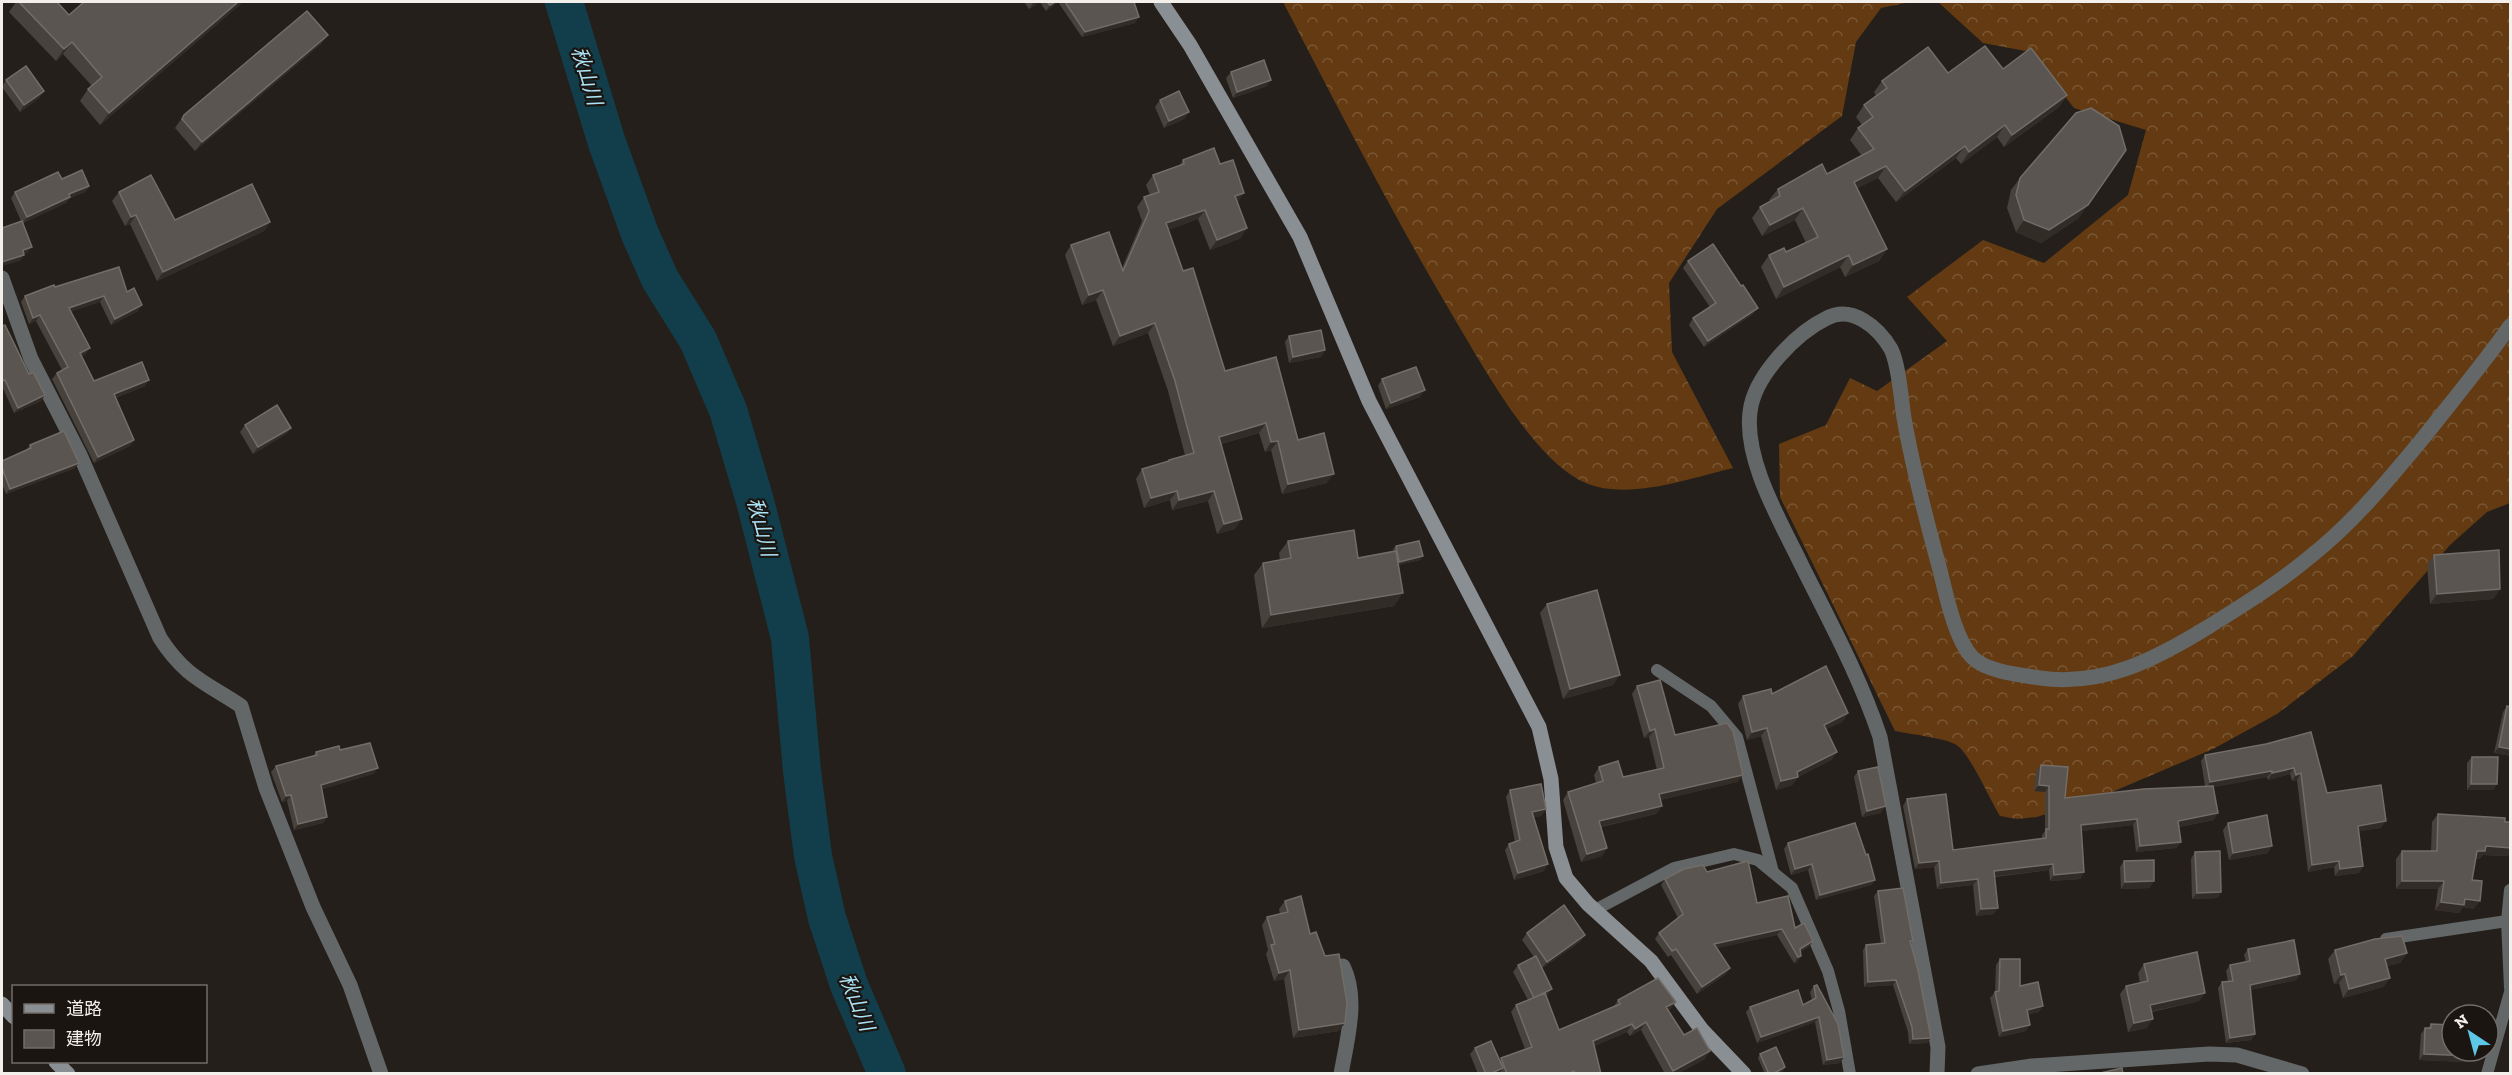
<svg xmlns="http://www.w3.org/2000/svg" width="2512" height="1075" viewBox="0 0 2512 1075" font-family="'Zilla Slab','Noto Sans JP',serif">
<defs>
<pattern id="forest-crowns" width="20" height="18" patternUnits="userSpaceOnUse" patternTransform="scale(1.5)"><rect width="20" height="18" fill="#633a11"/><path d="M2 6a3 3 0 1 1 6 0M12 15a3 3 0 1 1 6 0" fill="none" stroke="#7a5734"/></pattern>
</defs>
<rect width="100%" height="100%" fill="#241f1a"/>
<g fill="url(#forest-crowns)">
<path d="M1283,2H1910L1881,8L1856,42L1842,116L1717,209L1669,283L1672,352L1733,468C1691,478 1628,501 1586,483C1534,461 1483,366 1454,318C1393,215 1338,108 1283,2Z"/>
<path d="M1938,2H2510V503L2487,512L2450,545L2353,656L2277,714L2213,749L2105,795L2037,817L2017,819L2000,816C1990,800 1969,751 1955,744C1943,738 1910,734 1895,731L1780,497L1779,444L1826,425L1850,378L1877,391L1947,341L1907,297L1983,240L2044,263L2128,195L2146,130L2074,108L2031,52L1983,43Z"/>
</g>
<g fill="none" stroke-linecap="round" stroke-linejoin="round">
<polyline stroke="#123d4a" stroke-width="38" points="564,2 607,143 640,234 660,279 698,340 728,410 755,501 790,638 802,771 813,856 827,918 849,985 887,1074"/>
<g stroke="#636768" stroke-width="12">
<polyline points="1657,670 1711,706 1737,737 1773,872"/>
<polyline points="1595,910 1674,868 1734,854 1758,860 1792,888 1828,971 1839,1011 1850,1074"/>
<polyline points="2507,921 2510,890"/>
<polyline points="2386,939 2507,921 2510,988"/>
<polyline points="2487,1074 2510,992"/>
</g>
<g stroke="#636768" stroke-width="15">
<path d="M2,278L31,359L80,455L160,638C185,677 205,682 241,706L266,788L313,907L350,985L381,1074"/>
<path d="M1341,1074C1347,1040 1359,998 1343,966"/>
<path d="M1937,1074L1938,1047L1880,737C1860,677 1830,622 1802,566C1781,522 1744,461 1750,412C1754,376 1796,333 1827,318C1852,305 1878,327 1891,349C1899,365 1901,399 1904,418C1913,469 1926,519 1940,570C1946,594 1955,640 1973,658C1988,672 2020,675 2040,678C2103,687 2156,659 2208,627C2243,605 2279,583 2311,556C2354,522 2389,479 2424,437C2453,400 2483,364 2510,326"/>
<polyline points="1978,1074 2032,1066 2209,1054 2237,1055 2302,1074"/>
</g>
<g stroke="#898f92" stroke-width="15">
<polyline points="1161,2 1190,45 1300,237 1369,401 1539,727 1551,779 1556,847 1566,878 1588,904 1651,961 1702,1030 1744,1074"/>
<polyline points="2,1004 14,1017"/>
<polyline points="56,1062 68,1074"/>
</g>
</g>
<g fill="#48423d">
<polygon points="16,2 57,2 69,15 243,2 100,125 80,101 88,89 92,86 63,54 56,61 9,12"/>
<polygon points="1024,2 1134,2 1135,23 1082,37 1058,2 1046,11 1040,2 1029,9"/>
<polygon points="328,35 321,44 195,151 175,128 184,115"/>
<polygon points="2003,69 2067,95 2059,107 2004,147 1997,137 1961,164 1956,158 1896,202 1878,178 1857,188 1887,249 1879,261 1845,277 1840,267 1776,299 1761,267 1769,255 1786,252 1806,243 1795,220 1762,236 1752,218 1760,207 1770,201 1769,200 1778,189 1827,174 1862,156 1850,140 1858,128 1862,125 1856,117 1864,105 1876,96 1874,92 1882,81 1948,73"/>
<polygon points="1231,72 1267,86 1233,98 1226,78"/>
<polygon points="6,80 44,91 39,98 20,112 2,87"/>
<polygon points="1160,100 1189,112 1184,119 1164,128 1155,107"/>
<polygon points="1183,160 1220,164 1237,202 1241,238 1210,250 1198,219 1168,230 1183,271 1225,371 1298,440 1327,483 1282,494 1271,450 1265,452 1259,433 1221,444 1235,529 1217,534 1208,501 1172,510 1170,500 1144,508 1136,479 1142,469 1167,462 1169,460 1185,455 1168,391 1148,333 1113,346 1096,300 1082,305 1065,255 1071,245 1122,268 1142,221 1137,207 1144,197 1150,195 1146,185 1153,175 1179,166"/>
<polygon points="2020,178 2079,218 2041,243 2016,232 2007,208 2011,190"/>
<polygon points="62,179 89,186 85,192 70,198 66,203 23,223 28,252 24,254 20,261 21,221 11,198 15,192"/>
<polygon points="119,192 175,220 270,222 264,231 157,281 130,224 125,226 112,201"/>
<polygon points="1688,261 1753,314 1704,347 1689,325 1693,318 1710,307 1683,268"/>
<polygon points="55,287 127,292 138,311 111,325 100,302 71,311 86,354 81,356 94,381 145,386 115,398 134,440 130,446 94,463 52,379 57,373 62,370 36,321 29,324 21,302 25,296"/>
<polygon points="2,326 41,401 14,413 2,386"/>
<polygon points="1289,336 1325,350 1321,357 1289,363 1285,342"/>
<polygon points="1382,379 1420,397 1386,409 1378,386"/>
<polygon points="245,425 291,428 286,434 253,454 240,432"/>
<polygon points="30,445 75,468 6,494 2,484 2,461 26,450"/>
<polygon points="1288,541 1358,558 1394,552 1393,549 1396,546 1423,556 1420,560 1398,565 1394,606 1262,628 1254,575 1263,563 1280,560 1279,553"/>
<polygon points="2434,555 2500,589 2493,599 2430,604 2427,565"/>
<polygon points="1547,604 1613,685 1563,699 1540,613"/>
<polygon points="1637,686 1675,735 1743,775 1737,782 1660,800 1662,806 1656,814 1601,827 1607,848 1602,856 1581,862 1563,800 1568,792 1596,783 1594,775 1599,767 1623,777 1657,770 1649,737 1644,738 1632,694"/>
<polygon points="1772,694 1848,713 1842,722 1826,729 1837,752 1831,760 1798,777 1792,785 1776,790 1761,736 1747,740 1738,704 1743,696"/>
<polygon points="2507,706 2511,707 2511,756 2494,753 2503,712"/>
<polygon points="2266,744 2327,793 2381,828 2359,831 2363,866 2359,873 2335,876 2334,867 2308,872 2297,780 2292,781 2290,774 2268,780 2267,777 2213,787 2214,820 2179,827 2181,842 2176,848 2136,852 2133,825 2081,831 2084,872 2080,879 2050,881 2049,870 1995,877 1994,914 1976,916 1973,885 1937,889 1934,867 1915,869 1903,806 1907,799 1953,850 2042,839 2042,835 2045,831 2045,792 2034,791 2036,771 2041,765 2065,798 2205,786 2201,761 2205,755"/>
<polygon points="340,750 378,768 373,774 322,789 327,817 323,823 294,830 287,801 282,802 271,772 276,766 313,756 316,752"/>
<polygon points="2472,757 2497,784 2493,790 2467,790 2467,763"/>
<polygon points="1858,771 1881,813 1862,817 1854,777"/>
<polygon points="1510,790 1546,809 1541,816 1534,817 1544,871 1514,880 1505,850 1509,844 1515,842 1506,797"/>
<polygon points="2438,814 2511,822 2511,853 2509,856 2483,855 2479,859 2475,859 2472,880 2474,909 2463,907 2459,913 2435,910 2438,889 2396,889 2396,859 2402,851 2431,851 2432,822"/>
<polygon points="2228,823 2268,853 2229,860 2223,830"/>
<polygon points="1788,843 1866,855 1875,880 1871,885 1816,900 1808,870 1791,875 1784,849"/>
<polygon points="2195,852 2221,892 2217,898 2192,899 2191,859"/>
<polygon points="2124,861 2150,888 2121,889 2120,867"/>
<polygon points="1707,872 1795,928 1809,947 1800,952 1801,956 1797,962 1794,963 1777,935 1717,948 1726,974 1697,994 1671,955 1668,957 1655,939 1659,933 1678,918 1661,885 1665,879"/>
<polygon points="1878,891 1913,941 1911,944 1931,1038 1927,1043 1909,1044 1908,1032 1893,985 1864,987 1863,950 1866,945 1881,944 1874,896"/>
<polygon points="1285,901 1310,934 1339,1031 1293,1038 1284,979 1274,981 1266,954 1268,950 1262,925 1267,917 1280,914 1279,909"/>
<polygon points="1527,933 1581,941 1542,968 1540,965 1552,989 1546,996 1559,1030 1614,1006 1618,1000 1676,1002 1670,1009 1668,1010 1684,1035 1705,1059 1677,1074 1665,1074 1641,1030 1630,1036 1627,1032 1594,1046 1601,1074 1478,1074 1470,1054 1475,1048 1500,1060 1501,1058 1525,1049 1511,1012 1516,1005 1528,1000 1513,972 1518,965 1534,957 1522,940"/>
<polygon points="2248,949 2300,974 2296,980 2250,990 2255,1034 2251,1040 2226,1043 2218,988 2222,982 2228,981 2226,971 2230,965 2246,962 2244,955"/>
<polygon points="2335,950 2407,953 2400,963 2387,966 2390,978 2383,987 2343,998 2339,983 2334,984 2328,959"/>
<polygon points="2000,959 2039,1012 2028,1014 2026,1031 1999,1037 1990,998 1995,992 1996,965"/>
<polygon points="2144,964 2205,993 2199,1001 2152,1012 2147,1028 2128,1032 2120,994 2126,986 2140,983 2138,973"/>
<polygon points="1814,986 1840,1063 1823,1065 1815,1022 1757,1043 1746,1012 1750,1007 1803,1005 1812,1000 1810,992"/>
<polygon points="2431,1024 2471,1056 2466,1062 2419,1060 2421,1034 2425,1028 2428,1028"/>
<polygon points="1760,1054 1785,1067 1783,1071 1777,1074 1765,1074 1758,1058"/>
</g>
<g fill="#322c27">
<polygon points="238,2 243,2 100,125 109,113"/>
<polygon points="1035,2 1040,2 1029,9 1033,3"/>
<polygon points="1055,2 1059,2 1046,11 1050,5"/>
<polygon points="1139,17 1135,23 1082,37 1085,32"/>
<polygon points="328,35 321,44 195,151 202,142"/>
<polygon points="72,42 63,54 56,61 64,49"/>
<polygon points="1271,80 1267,86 1233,98 1237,92"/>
<polygon points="44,91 39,98 20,112 24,105"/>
<polygon points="2067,95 2059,107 2004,147 2012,135"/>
<polygon points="1189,112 1184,119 1164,128 1169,121"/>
<polygon points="2005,125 1997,137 1961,164 1969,152"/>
<polygon points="1965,146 1956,158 1896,202 1905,191"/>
<polygon points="1886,166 1878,178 1846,194 1854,182"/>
<polygon points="89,186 85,192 70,198 66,203 23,223 27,217 69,194"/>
<polygon points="1244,193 1238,202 1235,196"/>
<polygon points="2088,205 2079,218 2041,243 2016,232 2024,220"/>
<polygon points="1803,208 1795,220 1762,236 1770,225"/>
<polygon points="1205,210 1198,219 1160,233 1166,223"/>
<polygon points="136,215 130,224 125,226 131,217"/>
<polygon points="270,222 264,231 157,281 163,272"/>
<polygon points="1247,228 1241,238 1210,250 1217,240"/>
<polygon points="32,247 28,252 18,256 23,250"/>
<polygon points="1887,249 1879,261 1845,277 1853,265"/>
<polygon points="24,255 20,261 2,266 2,262"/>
<polygon points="1849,255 1840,267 1776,299 1784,287"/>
<polygon points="1103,290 1096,300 1082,305 1089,295"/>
<polygon points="104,296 100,302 65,314 69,308"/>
<polygon points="142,305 138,311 111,325 115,319"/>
<polygon points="1758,308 1753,314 1704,347 1708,341"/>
<polygon points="40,315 36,321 29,324 33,318"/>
<polygon points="1155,323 1148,333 1113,346 1120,336"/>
<polygon points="90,348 86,354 75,359 80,353"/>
<polygon points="1325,350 1321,357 1289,363 1293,357"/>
<polygon points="149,380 145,386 109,400 114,394"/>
<polygon points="1425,390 1420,397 1386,409 1391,403"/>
<polygon points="45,395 41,401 14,413 18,408"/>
<polygon points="1266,423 1259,433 1212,446 1219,437"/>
<polygon points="291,428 286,434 253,454 258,447"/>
<polygon points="134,440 130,446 94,463 98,457"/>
<polygon points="1278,441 1271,450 1265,452 1271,442"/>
<polygon points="79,463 75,468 6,494 10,489"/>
<polygon points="1334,474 1327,483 1282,494 1288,484"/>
<polygon points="1177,491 1170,500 1144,508 1151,498"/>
<polygon points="1214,491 1208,501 1172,510 1179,500"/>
<polygon points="1242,519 1235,529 1217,534 1224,524"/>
<polygon points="1423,556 1420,560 1397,565 1399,562"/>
<polygon points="2500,589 2493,599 2430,604 2437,594"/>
<polygon points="1403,593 1394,606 1262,628 1271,615"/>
<polygon points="1620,675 1613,685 1563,699 1570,689"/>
<polygon points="1848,713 1842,722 1819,733 1824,725"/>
<polygon points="1767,728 1761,736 1747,740 1752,732"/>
<polygon points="1655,729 1649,737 1644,738 1650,731"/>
<polygon points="2499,747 2511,749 2511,756 2494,753"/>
<polygon points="1837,752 1831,760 1798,777 1792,785 1776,790 1781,781 1797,772"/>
<polygon points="378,768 373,774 317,791 321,785"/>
<polygon points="2294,768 2290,774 2268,780 2272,773"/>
<polygon points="2272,771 2267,777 2206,789 2210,782"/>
<polygon points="2301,773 2297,780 2292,781 2296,775"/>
<polygon points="1743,775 1737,782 1653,802 1659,794"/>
<polygon points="2471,784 2497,784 2493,790 2467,790"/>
<polygon points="2039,785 2049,786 2045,792 2034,791"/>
<polygon points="291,795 287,801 282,802 286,796"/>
<polygon points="1662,806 1656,814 1594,828 1599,821"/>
<polygon points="1886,806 1881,813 1862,817 1867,811"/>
<polygon points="1546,809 1541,816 1528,818 1532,812"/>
<polygon points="2218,813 2214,820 2174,828 2178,821"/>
<polygon points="327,817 323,823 294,830 298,824"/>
<polygon points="2137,819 2133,825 2076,832 2081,825"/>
<polygon points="2386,821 2381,828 2354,832 2358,826"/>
<polygon points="2181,842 2176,848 2136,852 2140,846"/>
<polygon points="2272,846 2268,853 2229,860 2233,853"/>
<polygon points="2486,846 2511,848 2511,853 2509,856 2483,855 2479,859 2471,859 2477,851"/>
<polygon points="1607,848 1602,856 1581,862 1587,854"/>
<polygon points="1939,861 1934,867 1915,869 1919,863"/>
<polygon points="2339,861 2334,867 2308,872 2312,865"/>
<polygon points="1548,864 1544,871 1514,880 1518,873"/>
<polygon points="1812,864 1808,870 1791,875 1795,869"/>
<polygon points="2053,864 2049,870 1990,877 1994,871"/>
<polygon points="2363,866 2359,873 2335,876 2340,869"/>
<polygon points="2084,872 2080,879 2050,881 2054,875"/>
<polygon points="1978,879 1973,885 1937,889 1941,883"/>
<polygon points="1875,880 1871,885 1816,900 1820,895"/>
<polygon points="2154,881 2150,888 2121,889 2125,882"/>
<polygon points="2402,881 2444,881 2438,889 2396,889"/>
<polygon points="2221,892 2217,898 2192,899 2197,893"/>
<polygon points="2465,899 2480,901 2474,909 2463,907 2459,913 2435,910 2441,902"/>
<polygon points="1998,908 1994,914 1976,916 1981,909"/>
<polygon points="1782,929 1777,935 1709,950 1714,944"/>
<polygon points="1585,935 1581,941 1542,968 1547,962"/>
<polygon points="1813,941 1809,947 1795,955 1800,949"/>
<polygon points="2407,953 2400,963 2378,968 2385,959"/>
<polygon points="1801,956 1797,962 1794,963 1798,957"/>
<polygon points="1730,968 1726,974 1697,994 1702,987"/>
<polygon points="1290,970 1284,979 1274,981 1279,973"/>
<polygon points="2300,974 2296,980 2246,991 2250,985"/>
<polygon points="2345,974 2339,983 2334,984 2341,975"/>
<polygon points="2390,978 2383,987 2343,998 2349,989"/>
<polygon points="1896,980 1893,985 1864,987 1868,982"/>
<polygon points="1552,989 1547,996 1530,1004 1534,998"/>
<polygon points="2205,993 2199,1001 2144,1013 2150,1005"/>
<polygon points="1676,1002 1670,1009 1660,1014 1666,1007"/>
<polygon points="2043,1006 2039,1012 2023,1016 2027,1010"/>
<polygon points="1819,1017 1815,1022 1757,1043 1761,1037"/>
<polygon points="2153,1019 2147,1028 2128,1032 2134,1023"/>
<polygon points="1646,1022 1641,1030 1630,1036 1635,1029"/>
<polygon points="1345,1023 1339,1031 1293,1038 1299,1030"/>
<polygon points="1632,1024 1627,1032 1588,1049 1593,1041"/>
<polygon points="2030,1025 2026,1031 1999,1037 2003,1031"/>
<polygon points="2255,1034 2251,1040 2226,1043 2230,1038"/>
<polygon points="1931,1038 1927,1043 1909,1044 1913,1039"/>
<polygon points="1710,1051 1705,1059 1677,1074 1671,1074 1673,1071"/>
<polygon points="2424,1054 2471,1056 2466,1062 2419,1060"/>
<polygon points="1844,1057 1840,1063 1823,1065 1827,1060"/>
<polygon points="1785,1067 1783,1071 1777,1074 1773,1074"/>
<polygon points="1503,1068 1499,1074 1490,1074"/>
</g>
<g fill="#5a5550" stroke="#726d68" stroke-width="1.5">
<polygon points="19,2 57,2 69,15 84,2 238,2 109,113 88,89 102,77 72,42 64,49"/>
<polygon points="1047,2 1055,2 1050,5"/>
<polygon points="1065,2 1134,2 1139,17 1085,32"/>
<polygon points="307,11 328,35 202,142 182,119 184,115"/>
<polygon points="1985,46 2003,69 2031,48 2067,95 2012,135 2005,125 1969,152 1965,146 1905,191 1886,166 1854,182 1887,249 1853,265 1849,255 1784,287 1769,255 1784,248 1786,252 1818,237 1803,208 1770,225 1760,207 1780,196 1778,189 1822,164 1827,174 1874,149 1858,128 1873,117 1864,105 1887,88 1882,81 1928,47 1948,73"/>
<polygon points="1264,60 1271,80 1237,92 1231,72"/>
<polygon points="26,66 44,91 24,105 6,80"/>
<polygon points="1179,91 1189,112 1169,121 1160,100"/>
<polygon points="2091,108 2119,126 2126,150 2088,205 2049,230 2024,220 2016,195 2020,178 2076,113"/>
<polygon points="1214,148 1220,164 1233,160 1244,193 1235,196 1247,228 1217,240 1205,210 1166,223 1183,271 1193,268 1225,371 1276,357 1298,440 1324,433 1334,474 1288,484 1278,441 1271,442 1266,423 1219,437 1242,519 1224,524 1214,491 1179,500 1177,491 1151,498 1142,469 1169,461 1169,460 1194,453 1175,381 1155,323 1120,336 1103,290 1089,295 1071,245 1109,232 1123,271 1149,211 1144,197 1159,192 1153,175 1184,164 1183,160"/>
<polygon points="82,170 89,186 69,194 70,197 27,217 15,192 58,172 62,179"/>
<polygon points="151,175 175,220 252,184 270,222 163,272 136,215 131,217 119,192"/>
<polygon points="22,221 32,247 23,250 24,255 2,262 2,228"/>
<polygon points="1713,244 1741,286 1743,285 1758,308 1708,341 1693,318 1716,303 1688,261"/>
<polygon points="119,267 127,292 134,288 142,305 115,319 104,296 69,308 90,348 80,353 94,381 142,362 149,380 114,394 134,440 98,457 57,373 68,367 40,315 33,318 25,296 54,285 55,287"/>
<polygon points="5,325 29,374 33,372 45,395 18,408 5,380 2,381 2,326"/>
<polygon points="1321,330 1325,350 1293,357 1289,336"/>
<polygon points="1416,367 1425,390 1391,403 1382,379"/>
<polygon points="277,405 291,428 258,447 245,425"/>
<polygon points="64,431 79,463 10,489 2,468 2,461 31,448 30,445"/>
<polygon points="1354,530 1358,558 1396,551 1403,593 1271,615 1263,563 1291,558 1288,541"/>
<polygon points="1419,541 1423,556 1399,562 1396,546"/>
<polygon points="2499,550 2500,589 2437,594 2434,555"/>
<polygon points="1597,590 1620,675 1570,689 1547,604"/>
<polygon points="1826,666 1848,713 1824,725 1837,752 1797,772 1798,777 1781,781 1767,728 1752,732 1743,696 1771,689 1772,694"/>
<polygon points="1660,680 1675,735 1727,723 1733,731 1743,775 1659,794 1662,806 1599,821 1607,848 1587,854 1568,792 1603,781 1599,767 1618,761 1623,777 1664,768 1655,729 1650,731 1637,686"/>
<polygon points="2507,706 2511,707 2511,749 2499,747"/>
<polygon points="2311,732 2327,793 2381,785 2386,821 2358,826 2363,866 2340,869 2339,861 2312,865 2301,773 2296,775 2294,768 2272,773 2272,771 2210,782 2205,755 2266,744"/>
<polygon points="370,743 378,768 321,785 327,817 298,824 291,795 286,796 276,766 317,755 316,752 339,746 340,750"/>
<polygon points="2472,757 2498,757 2497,784 2471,784"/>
<polygon points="2041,765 2068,767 2065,798 2144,789 2213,786 2218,813 2178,821 2181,842 2140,846 2137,819 2081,825 2084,872 2054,875 2053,864 1994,871 1998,908 1981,909 1978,879 1941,883 1939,861 1919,863 1907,799 1946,794 1953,850 2046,838 2046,829 2049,829 2049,786 2039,785"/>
<polygon points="1878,767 1886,806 1867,811 1858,771"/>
<polygon points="1541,784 1546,809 1532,812 1548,864 1518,873 1509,844 1520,840 1510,790"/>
<polygon points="2438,814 2505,818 2505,822 2511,822 2511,848 2486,846 2485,851 2477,851 2472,880 2482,881 2480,901 2465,899 2464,905 2441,902 2444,881 2402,881 2402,851 2437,851"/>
<polygon points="2267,815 2272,846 2233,853 2228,823"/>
<polygon points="1855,823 1866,855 1868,854 1875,880 1820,895 1812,864 1795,869 1788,843"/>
<polygon points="2220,851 2221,892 2197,893 2195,852"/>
<polygon points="2154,860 2154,881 2125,882 2124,861"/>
<polygon points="1748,861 1757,903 1788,896 1795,928 1804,923 1813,941 1800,949 1801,956 1798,957 1782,929 1714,944 1730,968 1702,987 1676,949 1672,951 1659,933 1683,914 1665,879 1684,869 1703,865 1707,872"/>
<polygon points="1903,888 1913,941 1910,941 1918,970 1931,1038 1913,1039 1912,1027 1896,980 1868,982 1866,945 1885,943 1878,891"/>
<polygon points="1301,896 1310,934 1316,932 1325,956 1339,954 1347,1003 1345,1023 1299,1030 1290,970 1279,973 1271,945 1275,944 1267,917 1288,912 1285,901"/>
<polygon points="1564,905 1585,935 1547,962 1527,933"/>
<polygon points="2402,936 2407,953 2385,959 2390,978 2349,989 2345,974 2341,975 2335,950 2375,939"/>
<polygon points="2294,940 2300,974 2250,985 2255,1034 2230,1038 2222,982 2233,981 2230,965 2250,961 2248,949"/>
<polygon points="2197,952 2205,993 2150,1005 2153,1019 2134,1023 2126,986 2148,981 2144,964"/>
<polygon points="1536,956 1552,989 1534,998 1518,965"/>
<polygon points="2000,959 2020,959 2020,986 2038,982 2043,1006 2027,1010 2030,1025 2003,1031 1995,992 1999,991"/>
<polygon points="1658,978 1676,1002 1666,1007 1684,1035 1697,1028 1710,1051 1673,1071 1646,1022 1635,1029 1632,1024 1593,1041 1601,1074 1575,1074 1574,1071 1568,1074 1507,1074 1501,1058 1532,1047 1516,1005 1545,993 1559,1030 1620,1004 1618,1000"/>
<polygon points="1817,985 1838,1024 1844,1057 1827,1060 1819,1017 1761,1037 1750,1007 1798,990 1803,1005 1816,998 1814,986"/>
<polygon points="2431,1024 2452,1025 2452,1051 2471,1051 2471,1056 2424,1054 2425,1028 2431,1028"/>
<polygon points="1491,1041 1503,1068 1490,1074 1486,1074 1475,1048"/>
<polygon points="1776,1047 1785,1067 1773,1074 1769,1074 1760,1054"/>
<polygon points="2122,1068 2123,1074 2100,1074 2100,1073"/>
</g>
<g text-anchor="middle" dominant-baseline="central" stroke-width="4.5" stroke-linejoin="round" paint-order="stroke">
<g font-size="20" font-style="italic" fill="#abe3f6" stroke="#1b1511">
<text transform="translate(587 76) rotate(73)">秋山川</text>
<text transform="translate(762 527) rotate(75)">秋山川</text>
<text transform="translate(857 1002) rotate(68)">秋山川</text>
</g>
</g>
<rect width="2512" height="1075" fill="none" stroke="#f3efeb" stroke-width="6"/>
<rect x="12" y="985" width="195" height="78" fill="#1b1511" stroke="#716c68" stroke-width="1.5"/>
<rect x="24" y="1004" width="30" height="9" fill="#898f92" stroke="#716c68" stroke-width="1.5"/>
<text x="66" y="1015" font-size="18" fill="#f3efeb">道路</text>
<rect x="24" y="1030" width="30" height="18" fill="#5a5550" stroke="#716c68" stroke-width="1.5"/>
<text x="66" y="1045" font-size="18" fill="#f3efeb">建物</text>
<g transform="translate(2470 1033) rotate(324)"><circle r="28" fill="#1b1511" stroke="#716c68" stroke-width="1.5"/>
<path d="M0-4.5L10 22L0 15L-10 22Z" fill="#5dc7e8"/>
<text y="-9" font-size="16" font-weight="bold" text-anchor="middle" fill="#f3efeb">N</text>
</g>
</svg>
